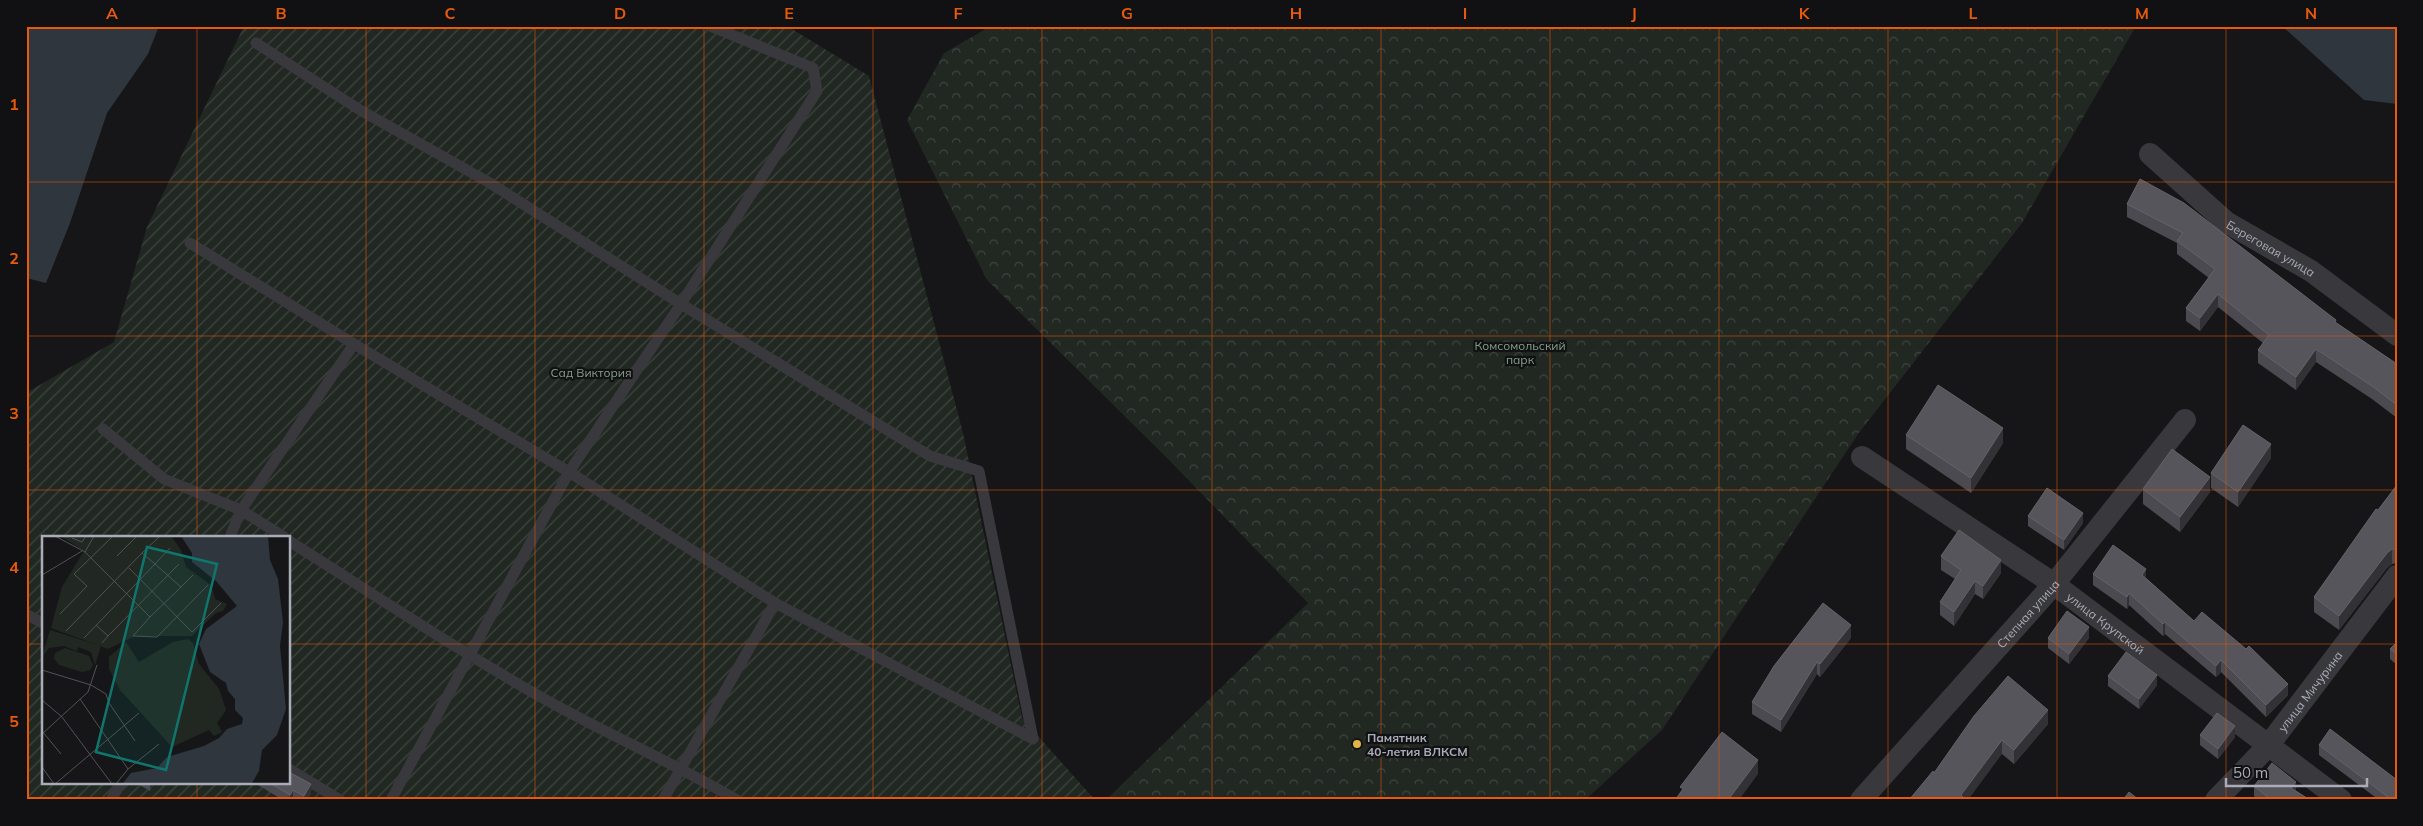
<svg xmlns="http://www.w3.org/2000/svg" width="2423" height="826" viewBox="0 0 2423 826" font-family="Mulish,sans-serif">
<defs>
<pattern id="forest-crowns" width="20" height="18" patternUnits="userSpaceOnUse" patternTransform="scale(1.25)"><rect width="20" height="18" fill="#212822"/><path d="M2 6a3 3 0 1 1 6 0M12 15a3 3 0 1 1 6 0" fill="none" stroke="#3f4440"/></pattern>
<pattern id="garden-furrows" width="10" height="10" patternUnits="userSpaceOnUse" patternTransform="scale(1.25)"><rect width="10" height="10" fill="#212822"/><path d="M-1 1l2-2M0 10L10 0M9 11l2-2" fill="none" stroke="#3f4440"/></pattern>
</defs>
<rect width="100%" height="100%" fill="#161618"/>
<polygon fill="url(#forest-crowns)" points="991,26 2136,26 2022,223 1858,434 1662,730 1585,800 1113,800 1109,797 1308,603 1167,458 987,280 907,120 944,53"/>
<path fill="url(#garden-furrows)" fill-rule="evenodd" d="M244,26H787L869,76L963,433L1022,718L1095,800H26V393L114,342L147,227ZM44,537H289V782H44Z"/>
<g fill="#2f363d">
<polygon points="26,26 159,26 148,54 107,113 70,223 46,283 26,278"/>
<polygon points="2282,26 2397,26 2397,104 2364,100"/>
</g>
<g fill="none" stroke-linecap="round" stroke-linejoin="round">
<g stroke="#38383d" stroke-width="11">
<polyline points="256,43 360,110 490,183 681,304 930,456 979,471 1033,739 775,603 663,800"/>
<polyline points="190,243 354,344 241,510 230,537"/>
<polyline points="354,344 569,472 775,603"/>
<polyline points="103,429 164,479 241,510 284,537"/>
<path d="M289,541C378,597 466,656 559,707C618,739 679,766 737,800"/>
<polyline points="26,614 44,624"/>
<polyline points="289,769 340,800"/>
<polyline points="111,800 121,782"/>
<polyline points="391,800 569,472 681,304 817,91 813,68 710,26"/>
</g>
<g stroke="#38383d" stroke-width="22">
<path id="s1" d="M2150,154L2226,222L2311,271L2397,335"/>
<path id="s2" d="M1862,457L2054,584L2341,800"/>
<path id="s3" d="M1861,800L2054,584L2185,420"/>
<path id="s4" d="M2216,800L2268,746L2397,576"/>
</g>
</g>
<g fill="#4b4a50">
<polygon points="2140,179 2336,323 2397,364 2397,418 2372,399 2316,362 2296,390 2258,363 2258,350 2263,343 2218,307 2200,331 2186,321 2186,308 2209,278 2177,254 2177,243 2127,217 2127,204"/>
<polygon points="1906,435 2003,443 1971,493 1906,449"/>
<polygon points="2271,458 2238,507 2211,488 2211,473"/>
<polygon points="2397,485 2397,563 2392,564 2387,568 2339,630 2314,612 2314,597"/>
<polygon points="2143,489 2210,492 2180,532 2143,504"/>
<polygon points="2028,516 2083,523 2064,550 2028,526"/>
<polygon points="1941,556 2001,573 1983,599 1975,594 1954,626 1940,615 1940,602 1955,579 1941,570"/>
<polygon points="2093,574 2146,578 2194,621 2288,695 2266,717 2221,672 2216,677 2165,634 2163,636 2129,605 2127,609 2093,585"/>
<polygon points="1851,638 1820,677 1817,674 1781,732 1752,714 1752,702"/>
<polygon points="2048,638 2089,638 2069,664 2048,648"/>
<polygon points="2397,642 2397,665 2390,659 2390,649"/>
<polygon points="2008,676 2048,724 2014,764 2002,754 1934,773"/>
<polygon points="2108,676 2157,685 2139,709 2108,686"/>
<polygon points="2200,735 2235,737 2218,759 2200,745"/>
<polygon points="2319,745 2397,800 2379,800 2319,755"/>
<polygon points="136,782 155,782 150,791 136,783"/>
<polygon points="258,782 289,782 311,793 307,800 295,800 293,799 293,800 283,800 258,785"/>
<polygon points="2254,786 2296,791 2310,800 2259,800 2254,796"/>
</g>
<g fill="#323135">
<polygon points="2218,294 2218,307 2200,331 2200,318"/>
<polygon points="2316,349 2316,362 2296,390 2296,377"/>
<polygon points="2003,428 2003,443 1971,493 1971,478"/>
<polygon points="2271,444 2271,458 2238,507 2238,492"/>
<polygon points="2210,477 2210,492 2180,532 2180,517"/>
<polygon points="2083,513 2083,523 2064,550 2064,540"/>
<polygon points="2392,549 2392,564 2387,568 2339,630 2339,616 2387,553"/>
<polygon points="2001,560 2001,573 1983,599 1983,586"/>
<polygon points="2146,569 2146,580 2142,575"/>
<polygon points="1975,581 1975,594 1954,626 1954,612"/>
<polygon points="2129,593 2129,605 2127,609 2127,597"/>
<polygon points="2165,622 2165,634 2163,636 2163,624"/>
<polygon points="1851,625 1851,638 1820,677 1820,664"/>
<polygon points="2089,627 2089,638 2069,664 2069,654"/>
<polygon points="2221,660 2221,672 2216,677 2216,666"/>
<polygon points="1817,662 1817,674 1781,732 1781,720"/>
<polygon points="2157,675 2157,685 2139,709 2139,699"/>
<polygon points="2288,684 2288,695 2266,717 2266,705"/>
<polygon points="2048,710 2048,724 2014,764 2014,750"/>
<polygon points="2235,726 2235,737 2218,759 2218,749"/>
<polygon points="2002,740 2002,754 1968,800 1960,800 1961,795"/>
<polygon points="1758,760 1758,774 1739,800 1728,800"/>
<polygon points="152,782 155,782 150,791 150,785"/>
<polygon points="2296,782 2296,792 2291,788"/>
<polygon points="311,784 311,793 307,800 304,800 304,796"/>
<polygon points="293,790 293,800 290,800 290,795"/>
<polygon points="2397,794 2397,800 2392,800"/>
</g>
<g fill="#55555b" stroke="#636369">
<polygon points="2140,179 2184,203 2336,320 2335,322 2397,364 2397,405 2372,386 2316,349 2296,377 2258,350 2269,335 2218,294 2200,318 2186,308 2215,269 2177,241 2183,233 2127,204"/>
<polygon points="1938,385 2003,428 1971,478 1906,435"/>
<polygon points="2243,425 2271,444 2238,492 2211,473"/>
<polygon points="2172,449 2210,477 2180,517 2143,489"/>
<polygon points="2397,485 2397,549 2392,549 2387,553 2339,616 2314,597 2376,509 2378,510"/>
<polygon points="2047,488 2083,513 2064,540 2028,516"/>
<polygon points="1959,530 2001,560 1983,586 1975,581 1954,612 1940,602 1961,570 1941,556"/>
<polygon points="2113,545 2146,569 2142,575 2194,621 2202,612 2246,649 2249,646 2288,684 2266,705 2221,660 2216,666 2165,622 2163,624 2129,593 2127,597 2093,574"/>
<polygon points="1823,603 1851,625 1820,664 1817,662 1781,720 1752,702 1774,666"/>
<polygon points="2067,611 2089,627 2069,654 2048,638"/>
<polygon points="2397,642 2397,654 2390,649"/>
<polygon points="2126,652 2157,675 2139,699 2108,676"/>
<polygon points="2008,676 2048,710 2014,750 2002,740 1961,795 1963,797 1960,800 1909,800 1933,771 1934,773 1974,716"/>
<polygon points="2217,713 2235,726 2218,749 2200,735"/>
<polygon points="2330,729 2397,780 2397,794 2392,800 2319,745"/>
<polygon points="1722,732 1758,760 1728,800 1675,800 1683,789 1680,787"/>
<polygon points="2272,763 2296,782 2291,788 2310,800 2271,800 2254,786"/>
<polygon points="289,772 311,784 304,796 293,790 290,795 268,782 289,782"/>
<polygon points="2129,792 2139,800 2123,800"/>
</g>
<path fill="none" stroke="#e8590c" stroke-width="1" stroke-opacity="0.55" d="M197,26V537M366,26V800M535,26V800M704,26V800M873,26V800M1042,26V800M1212,26V800M1381,26V800M1550,26V800M1719,26V800M1888,26V800M2057,26V800M2226,26V800M26,182H2397M26,336H2397M26,490H2397M26,644H44M289,644H2397M197,782V800"/>
<circle fill="#e3b443" stroke="#111113" stroke-width="2" cx="1357" cy="744" r="5"/>
<g text-anchor="middle" dominant-baseline="central" stroke-width="4.5" stroke-linejoin="round" paint-order="stroke">
<g font-size="12" fill="#aaadb7" stroke="#111113">
<text stroke="none"><textPath href="#s1" startOffset="154">Береговая улица</textPath></text>
<text stroke="none"><textPath href="#s3" startOffset="250">Степная улица</textPath></text>
<text stroke="none"><textPath href="#s2" startOffset="295">улица Крупской</textPath></text>
<text stroke="none"><textPath href="#s4" startOffset="144">улица Мичурина</textPath></text>
</g>
<g font-size="12" fill="#82a085" stroke="#111113">
<text x="1520" y="345">Комсомольский<tspan x="1520" dy="14">парк</tspan></text>
<text x="591" y="372">Сад Виктория</text>
</g>
<g font-size="12" font-weight="bold" fill="#aaadb7" stroke="#111113" text-anchor="start">
<text x="1367" y="737">Памятник<tspan x="1367" dy="14">40-летия ВЛКСМ</tspan></text>
</g>
</g>
<g transform="translate(42 536)">
<rect width="248" height="248" fill="#161618"/>
<path d="M23,112L47,120L51,129L48,134L40,136L17,129L12,122L13,117Z" fill="#212822"/>
<path d="M8,94L59,110L53,129L49,116L36,111L35,115L22,110L7,112L0,121ZM146,103L151,107L157,128L177,153L184,174L175,187L180,196L172,200L167,194L130,211L78,154L67,133V121L84,106L97,126L131,106Z" fill="#212822"/>
<path d="M19,0H129L139,14L144,31L169,49L173,63L185,68L181,75L174,77L150,100H93L66,113L9,92L20,51L42,15Z" fill="#212822"/>
<path d="M139,0H226L228,24L236,43L241,86L238,110L244,173L235,199L220,214L217,235L210,247H81L89,237L115,232L125,221L162,210L177,202L185,193L200,188L201,182L193,174V163L186,155L184,147L168,136L157,108L164,93L195,70L174,45L150,26V17Z" fill="#2f363d"/>
<path fill="none" stroke="#515258" stroke-width="1" d="M13,0L43,16L108,81L91,100L115,101L166,49M30,2L40,6L44,0M43,16L52,0M100,17L118,0M75,20L95,0M113,28L139,51L151,39M113,28L128,12M87,32L150,96L179,67M0,39L40,15M18,78L45,50L32,38L71,0M108,81L139,51M54,89L66,100L60,107M24,95L100,17L113,28L42,102M66,100L137,28M0,134L49,149L64,158L67,167L93,205M38,163L86,233M0,164L20,181L70,248M0,195L19,218M0,198L46,156L55,129M0,231L12,248M13,248L97,177M74,248L86,233L117,208"/>
<path fill="#0f766e" fill-opacity="0.15" stroke="#0f766e" stroke-width="2.5" d="M105,11L175,28L124,234L54,216Z"/>
<rect width="248" height="248" fill="none" stroke="#aaadb7" stroke-width="2.5"/>
</g>
<rect width="2423" height="826" fill="none" stroke="#111113" stroke-width="55"/>
<path d="M2226 778v8h141v-8" fill="none" stroke="#aaadb7" stroke-width="2.5"/>
<text x="2233" y="778" font-size="15" fill="#aaadb7" stroke="#111113" stroke-width="4" paint-order="stroke">50 m</text>
<rect x="28" y="28" width="2368" height="770" fill="none" stroke="#e8590c" stroke-width="2"/>
<g font-size="16" text-anchor="middle" font-weight="bold" fill="#e8590c">
<text x="112" y="19">A</text>
<text x="281" y="19">B</text>
<text x="450" y="19">C</text>
<text x="620" y="19">D</text>
<text x="789" y="19">E</text>
<text x="958" y="19">F</text>
<text x="1127" y="19">G</text>
<text x="1296" y="19">H</text>
<text x="1465" y="19">I</text>
<text x="1634" y="19">J</text>
<text x="1804" y="19">K</text>
<text x="1973" y="19">L</text>
<text x="2142" y="19">M</text>
<text x="2311" y="19">N</text>
<text x="14" y="110">1</text>
<text x="14" y="264">2</text>
<text x="14" y="419">3</text>
<text x="14" y="573">4</text>
<text x="14" y="727">5</text>
</g>
</svg>
